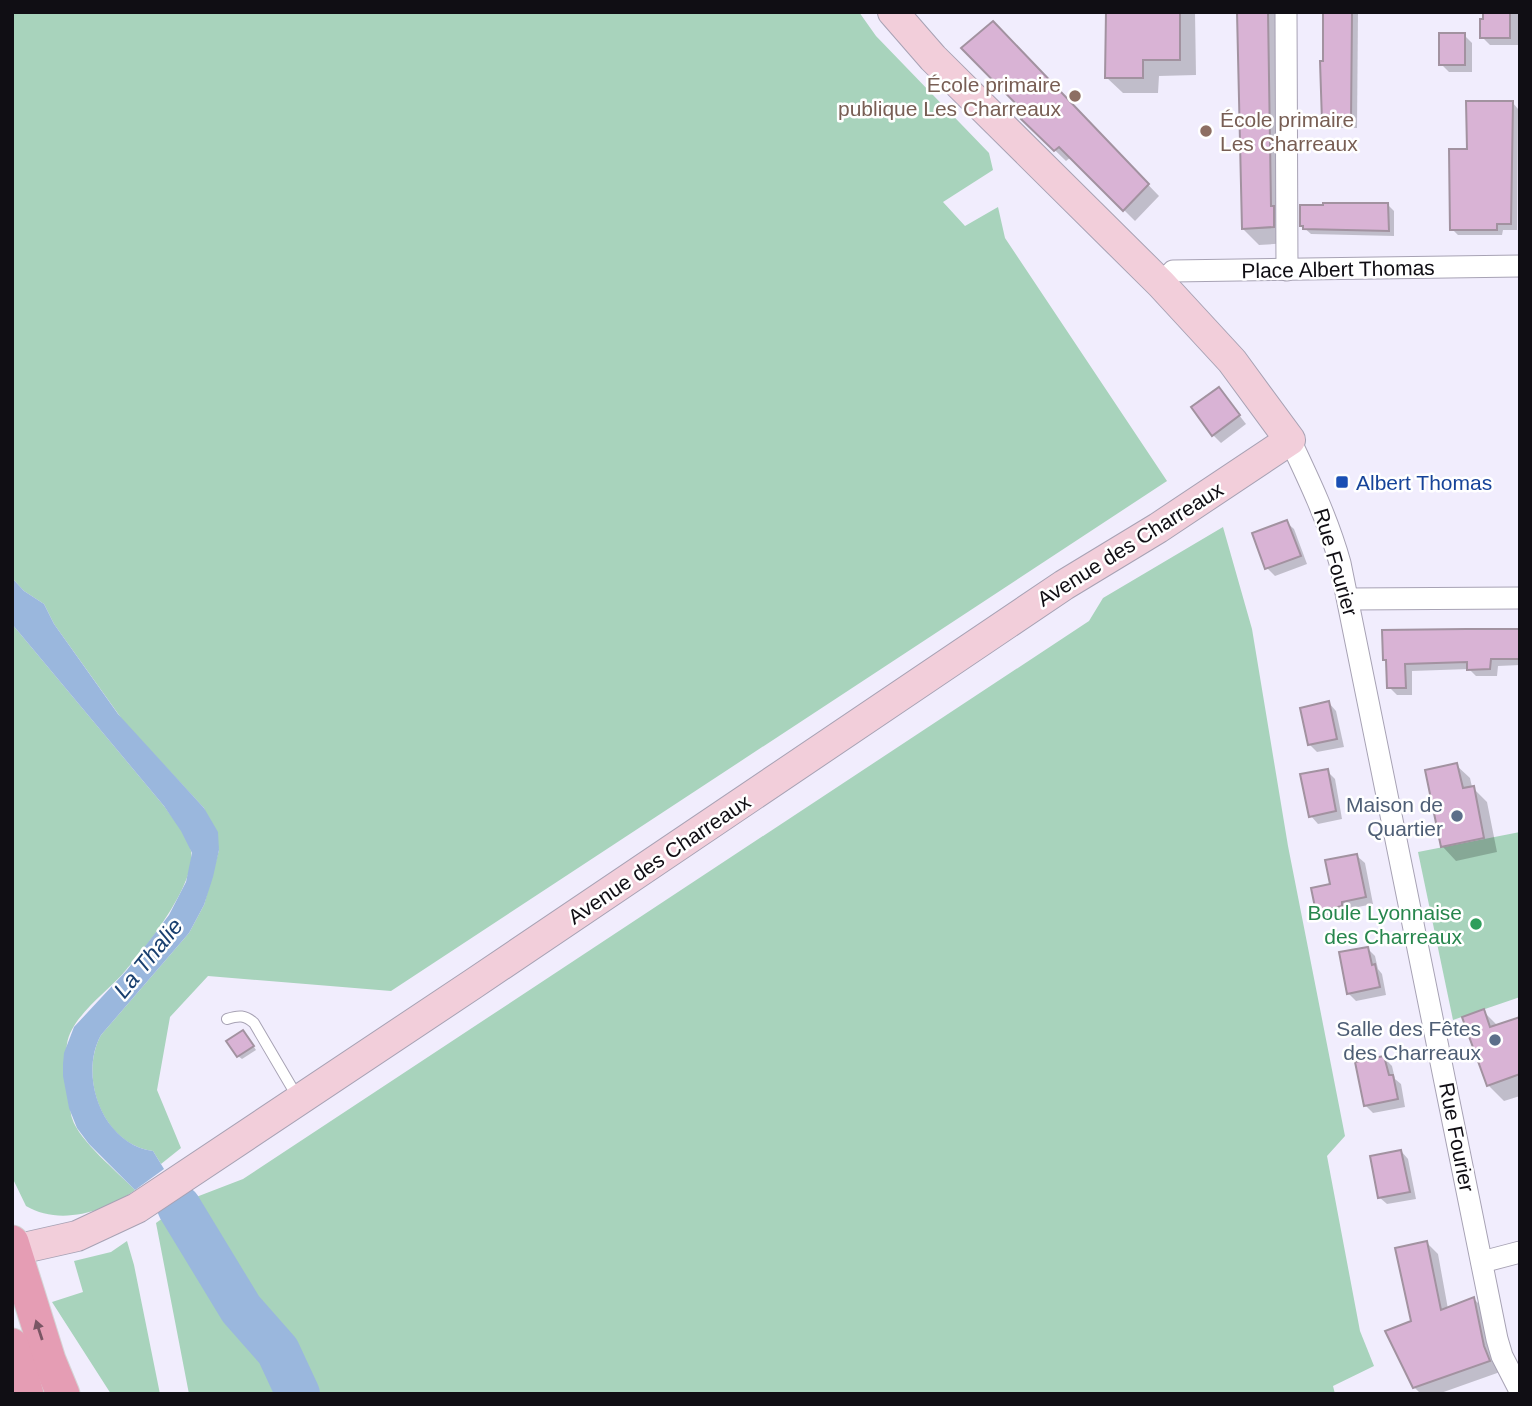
<svg xmlns="http://www.w3.org/2000/svg" width="1532" height="1406" viewBox="0 0 1532 1406" font-family="Helvetica,sans-serif">
<rect width="100%" height="100%" fill="#f1edfd"/>
<g fill="#a8d3bc">
<path d="M12,12H859L876,36L989,153L993,170L943,202L965,226L998,207L1005,238L1167,481L391,991L208,976L170,1017L157,1090L181,1148L161,1164L153,1151C103,1145 78,1077 101,1035L189,933L204,905L219,850L204,808L124,722L54,624L44,604L24,591L12,578Z"/>
<polygon points="1223,527 1252,629 1288,846 1345,1136 1327,1156 1360,1331 1374,1366 1333,1386 1335,1394 316,1394 308,1370 290,1345 258,1314 231,1273 191,1199 243,1179 1089,621 1103,598"/>
<path d="M12,624L164,806C173,819 188,835 191,851C197,882 147,947 126,970C109,991 71,1016 67,1044C65,1055 69,1108 72,1118C79,1141 118,1172 135,1190C106,1212 59,1226 26,1206L12,1177Z"/>
<polygon points="1520,832 1520,997 1453,1020 1418,852"/>
<polygon points="167,1215 220,1302 268,1357 284,1394 189,1394 156,1223"/>
<polygon points="127,1241 134,1265 160,1394 111,1394 52,1302 83,1292 74,1261 111,1252"/>
</g>
<path fill="#9ab7dd" d="M12,578L24,591L44,604L54,624L118,714L204,808L218,832L219,850L213,877L204,905L189,933L101,1035C78,1076 103,1145 153,1151L164,1169L135,1190L89,1144L77,1128L69,1108L63,1076V1064L64,1053L74,1027L127,970L169,915L186,882L192,853L181,831L164,806L12,624Z"/>
<g fill="#0003">
<polygon points="1108,12 1195,12 1196,75 1159,76 1158,93 1123,93 1106,77"/>
<polygon points="1238,12 1285,12 1289,243 1259,245 1243,229"/>
<polygon points="1325,12 1358,12 1357,128 1331,128 1324,121"/>
<polygon points="1485,12 1518,12 1518,45 1490,45 1482,37"/>
<polygon points="992,23 1159,196 1135,221 1071,157 1066,161 1023,119 1028,114"/>
<polygon points="1464,35 1472,43 1472,72 1449,72 1441,64"/>
<polygon points="1512,102 1518,109 1517,230 1503,230 1502,235 1458,235 1452,229 1468,150"/>
<polygon points="1388,205 1394,211 1394,236 1311,234 1302,226"/>
<polygon points="1219,389 1246,424 1221,443 1213,435"/>
<polygon points="1286,522 1294,529 1307,564 1275,576 1267,568"/>
<polygon points="1520,631 1520,665 1498,666 1497,676 1476,676 1469,669 1412,671 1412,695 1397,695 1389,687 1388,663 1384,659"/>
<polygon points="1329,703 1336,711 1344,747 1317,752 1309,744"/>
<polygon points="1456,765 1470,778 1472,787 1487,802 1497,852 1456,861 1443,847"/>
<polygon points="1327,771 1335,779 1342,819 1318,824 1311,816"/>
<polygon points="1357,856 1365,863 1373,904 1348,909 1349,914 1325,918 1318,911 1332,886"/>
<polygon points="1367,948 1375,956 1378,969 1382,974 1386,995 1356,1001 1348,993"/>
<polygon points="1483,1011 1498,1026 1520,1019 1520,1096 1504,1101 1488,1085"/>
<polygon points="246,1035 256,1050 242,1059 238,1056"/>
<polygon points="1384,1058 1392,1066 1395,1079 1401,1084 1405,1107 1373,1113 1365,1105"/>
<polygon points="1401,1151 1408,1159 1416,1199 1387,1204 1379,1197"/>
<polygon points="1427,1243 1438,1254 1448,1309 1474,1299 1485,1310 1500,1372 1438,1394 1421,1394 1414,1387"/>
</g>
<g fill="none" stroke-linecap="round" stroke-linejoin="round">
<polyline stroke="#9ab7dd" stroke-width="44" points="179,1207 241,1309 278,1351 298,1394"/>
</g>
<g fill="#d9b3d5" stroke="#a292a0" stroke-width="2">
<polygon points="1106,12 1180,12 1180,60 1143,60 1143,78 1105,78"/>
<polygon points="1237,12 1268,12 1271,206 1274,206 1274,227 1242,229"/>
<polygon points="1323,12 1352,12 1351,122 1322,122 1320,61 1323,61"/>
<polygon points="1483,12 1510,12 1510,38 1480,38 1480,19 1483,19"/>
<polygon points="993,21 1149,184 1123,211 1059,147 1054,151 1021,119 1026,114 961,48"/>
<rect x="1439" y="33" width="26" height="32"/>
<polygon points="1466,101 1513,101 1511,224 1497,224 1497,230 1450,230 1449,149 1467,149"/>
<polygon points="1323,203 1388,203 1389,231 1303,229 1303,226 1300,226 1300,205 1323,205"/>
<polygon points="1219,387 1240,415 1212,436 1191,407"/>
<polygon points="1287,520 1301,556 1265,569 1252,533"/>
<polygon points="1466,629 1520,629 1520,659 1491,659 1490,669 1467,670 1467,662 1405,664 1406,688 1387,688 1386,660 1383,660 1382,630"/>
<polygon points="1329,701 1337,739 1308,745 1300,708"/>
<polygon points="1457,763 1463,788 1474,786 1484,838 1441,847 1425,770"/>
<polygon points="1328,769 1336,811 1309,817 1300,774"/>
<polygon points="1357,854 1366,897 1342,902 1342,906 1316,912 1311,888 1330,884 1325,860"/>
<polygon points="1368,947 1372,965 1375,964 1380,987 1347,994 1339,952"/>
<polygon points="1484,1009 1490,1027 1520,1017 1520,1074 1487,1086 1462,1017"/>
<polygon points="243,1030 254,1046 237,1057 226,1041"/>
<polygon points="1384,1056 1389,1075 1393,1075 1398,1099 1364,1106 1355,1062"/>
<polygon points="1401,1150 1410,1192 1378,1198 1370,1156"/>
<polygon points="1427,1241 1441,1310 1474,1297 1484,1346 1490,1361 1413,1388 1385,1331 1411,1321 1395,1248"/>
</g>
<g fill="none" stroke-linecap="round" stroke-linejoin="round">
<g stroke="#a7a2b4" stroke-width="12">
<path id="service" d="M227,1019C239,1015 245,1015 254,1023L298,1098"/>
</g>
<g stroke="#a7a2b4" stroke-width="23">
<g id="minor">
<polyline points="1286,12 1287,270"/>
<polyline points="1161,284 1173,271 1520,266"/>
<path d="M1290,440C1309,480 1328,520 1340,563L1497,1339L1502,1356L1520,1391"/>
<polyline points="1349,599 1520,598"/>
<polyline points="1482,1262 1520,1252"/>
</g>
</g>
<g stroke="#a7a2b4" stroke-width="32">
<polyline id="secondary" points="15,1250 77,1236 137,1208 473,984 1064,585 1158,528 1290,440 1232,361 1161,284 933,58 893,12"/>
</g>
<g stroke="#d4d4d5" stroke-width="35">
<g id="primary">
<polyline points="12,1242 49,1360 63,1394"/>
<polyline points="12,1345 27,1394"/>
</g>
</g>
<use href="#service" stroke="#fff" stroke-width="10"/>
<use href="#minor" stroke="#fff" stroke-width="21"/>
<use href="#secondary" stroke="#f2ceda" stroke-width="30"/>
<use href="#primary" stroke="#e59db4" stroke-width="33"/>
</g>
<defs><path id="oneway-solid" d="M-6-.8H1V-3.2L6.5 0L1 3.2V.8H-6Z" transform="scale(1.75)"/></defs>
<use fill="#7a5664" href="#oneway-solid" transform="translate(39 1330) rotate(-108)"/>
<g fill="#8d6e63" stroke="#fff" stroke-width="2.5">
<circle cx="1075" cy="96" r="7"/>
<circle cx="1206" cy="131" r="7"/>
</g>
<rect fill="#1a4fb4" stroke="#fff" stroke-width="2.5" x="1335" y="475" width="14" height="14" rx="3.5"/>
<g fill="#5c6f8a" stroke="#fff" stroke-width="2.5">
<circle cx="1457" cy="816" r="7"/>
<circle cx="1495" cy="1040" r="7"/>
</g>
<circle fill="#2e9e5b" stroke="#fff" stroke-width="2.5" cx="1476" cy="924" r="7"/>
<g text-anchor="middle" dominant-baseline="central" stroke-width="5" stroke-linejoin="round" paint-order="stroke">
<g font-size="21" fill="#785e54" stroke="#fff" text-anchor="end">
<text x="1061" y="84">École primaire<tspan x="1061" dy="24">publique Les Charreaux</tspan></text>
<text x="1220" y="119" text-anchor="start">École primaire<tspan x="1220" dy="24">Les Charreaux</tspan></text>
</g>
<g font-size="21" fill="#100e14" stroke="#fff">
<text transform="translate(1338 269) rotate(-1)">Place Albert Thomas</text>
<text transform="translate(1130 544) rotate(-32)">Avenue des Charreaux</text>
<text transform="translate(1336 562) rotate(74)">Rue Fourier</text>
<text transform="translate(659 859) rotate(-34)">Avenue des Charreaux</text>
<text transform="translate(1457 1137) rotate(79)">Rue Fourier</text>
</g>
<g font-size="21" fill="#164399" stroke="#fff" text-anchor="start">
<text x="1356" y="482">Albert Thomas</text>
</g>
<g font-size="21" fill="#4e5e75" stroke="#fff" text-anchor="end">
<text x="1443" y="804">Maison de<tspan x="1443" dy="24">Quartier</tspan></text>
<text x="1481" y="1028">Salle des Fêtes<tspan x="1481" dy="24">des Charreaux</tspan></text>
</g>
<g font-size="21" fill="#27864d" stroke="#fff" text-anchor="end">
<text x="1462" y="912">Boule Lyonnaise<tspan x="1462" dy="24">des Charreaux</tspan></text>
</g>
<g font-size="23" font-style="italic" fill="#193f6f" stroke="#fff">
<text transform="translate(148 958) rotate(-51)">La Thalie</text>
</g>
</g>
<rect width="1532" height="1406" fill="none" stroke="#100e14" stroke-width="28"/>
</svg>
